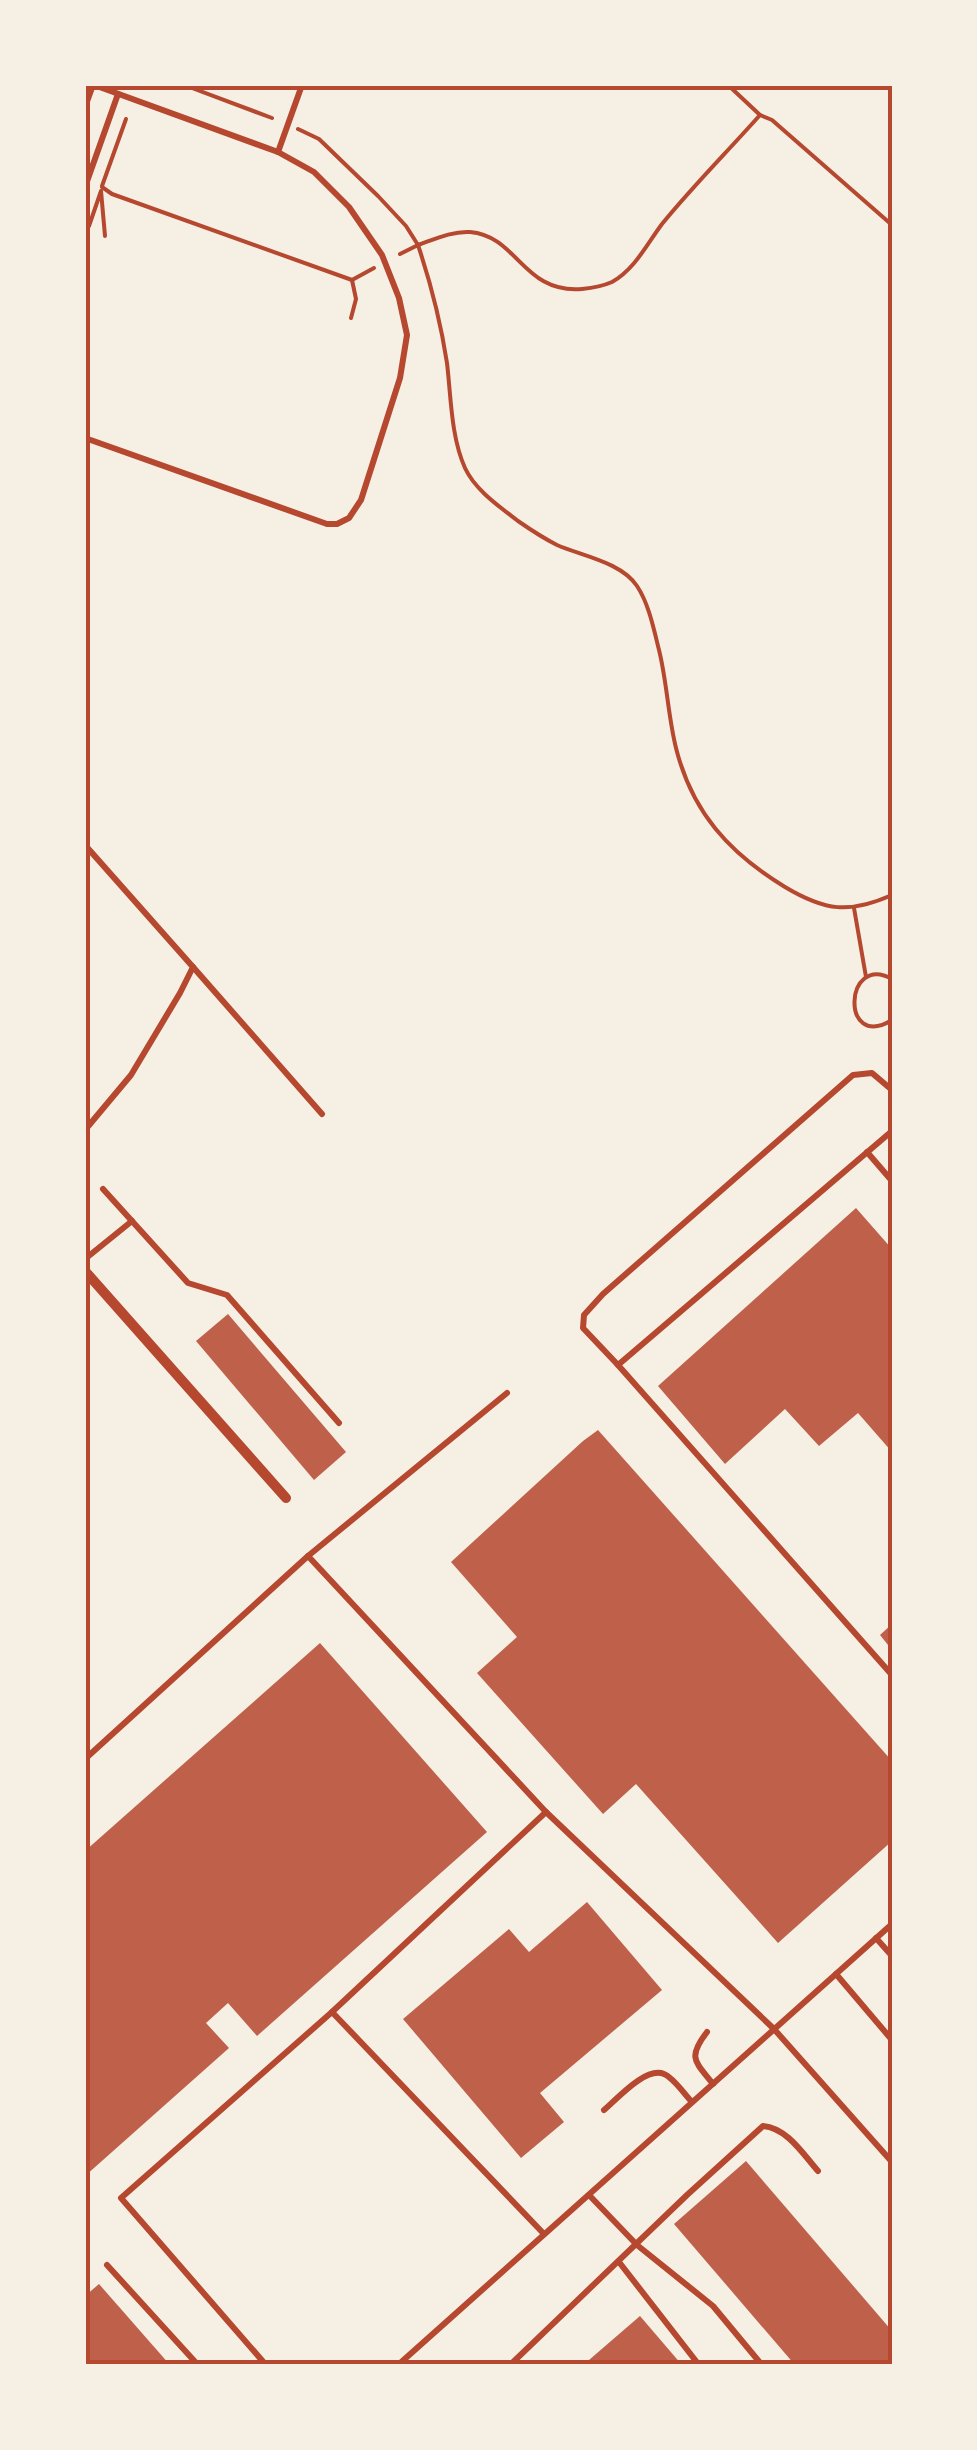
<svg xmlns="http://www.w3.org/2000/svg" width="977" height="2450" viewBox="0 0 977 2450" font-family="'Exo 2',sans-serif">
<rect width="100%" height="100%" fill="#f6efe4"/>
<g fill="#bf614a">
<polygon points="856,1208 892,1249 892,1452 858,1413 819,1446 785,1409 725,1464 658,1386"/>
<polygon points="228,1314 346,1452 314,1480 196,1341"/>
<polygon points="598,1430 892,1761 892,1841 778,1943 636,1784 603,1814 477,1673 517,1637 451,1562 583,1441"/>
<polygon points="892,1624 892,1650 880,1635"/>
<polygon points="320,1643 487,1832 257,2036 228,2003 206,2023 229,2048 85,2176 85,1851"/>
<polygon points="587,1902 662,1990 540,2093 564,2122 521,2158 403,2019 509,1929 529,1952"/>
<polygon points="746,2161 892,2331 892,2365 795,2365 674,2224"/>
<polygon points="99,2284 170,2365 85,2365 85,2296"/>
<polygon points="640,2316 682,2365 593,2365 589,2360"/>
</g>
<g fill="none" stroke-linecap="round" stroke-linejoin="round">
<g stroke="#b5482f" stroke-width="4">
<polyline points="184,85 272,118"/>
<polyline points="728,85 760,115 772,120 892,225"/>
<path d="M298,129L319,139L378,196L406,226L418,245C435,239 452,231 470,232C518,236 523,294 582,289C592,288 603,286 612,282C635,269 647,244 662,224C693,186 728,151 760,115"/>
<polyline points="102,186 126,119"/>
<polyline points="102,187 112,194 352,280 356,299 351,318"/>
<polyline points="85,225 89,226 101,191 105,236"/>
<path d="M400,254L418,245C431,284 441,324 447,363C451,397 451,437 465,468C475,490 500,507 518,521C531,530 543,538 557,545C582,556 621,562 637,586C649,604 654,630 659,650C667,682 668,716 676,748C692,812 729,853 785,887C825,911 849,914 892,895"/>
<polyline points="352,280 374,268"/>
<polyline points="854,908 866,977"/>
<path d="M892,979C844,952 840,1052 892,1020"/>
</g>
<g stroke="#b5482f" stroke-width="6">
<polyline points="85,107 93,85"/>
<polyline points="278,152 302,85"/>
<polyline points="85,187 118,94"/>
<polyline points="85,438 327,524 337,524 349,518 361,500 400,378 407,335 399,298 382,255 349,207 314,172 278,152 94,85"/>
<polyline points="85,845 193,967 180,993 131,1075 85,1130"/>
<polyline points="193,967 322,1114"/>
<polyline points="892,1131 618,1365 892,1675"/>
<polyline points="867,1152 892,1181"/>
<polyline points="103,1189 188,1283 227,1295 339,1423"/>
<polyline points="85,1259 132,1221"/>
<polyline points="618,1365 583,1328 584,1315 603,1294 853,1075 872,1073 892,1090"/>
<polyline points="507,1393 308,1556 546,1812"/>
<polyline points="85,1759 308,1556"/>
<polyline points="876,1938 892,1956"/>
<polyline points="836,1974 892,2040"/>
<path d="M707,2032C687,2058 695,2061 713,2084"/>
<path d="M604,2110C617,2099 646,2066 664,2074C674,2078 684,2094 692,2102"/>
<polyline points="589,2195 637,2245 713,2306 762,2365"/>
<polyline points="544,2234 332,2012 546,1812 774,2029 892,2162"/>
<polyline points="619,2262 699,2365"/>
<polyline points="107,2265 198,2365"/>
<polyline points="266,2365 121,2198 332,2012"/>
<polyline points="398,2365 892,1924"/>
<path d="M510,2365L687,2195L763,2126C787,2128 803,2154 818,2171"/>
</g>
<polyline stroke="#b5482f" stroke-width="10" points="85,1271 286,1498"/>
</g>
<rect width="977" height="2450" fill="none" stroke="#f6efe4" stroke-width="175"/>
<rect x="88" y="88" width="802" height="2274" fill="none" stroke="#b5482f" stroke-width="4"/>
</svg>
